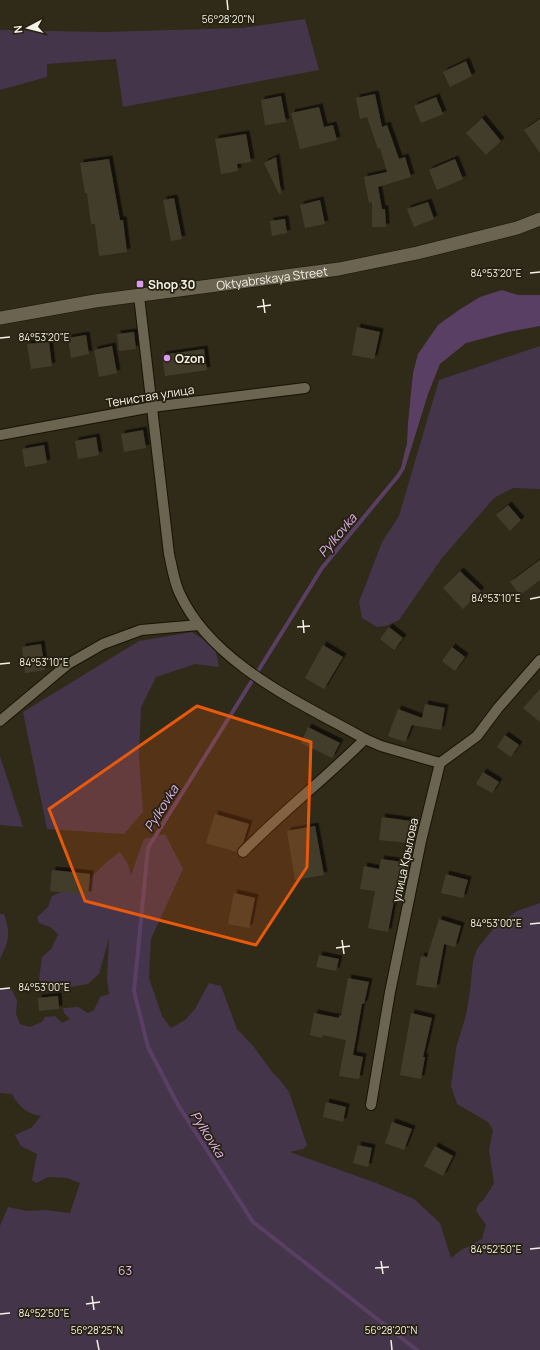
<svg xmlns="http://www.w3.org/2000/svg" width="540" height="1350" viewBox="0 0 540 1350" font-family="Manrope,sans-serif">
<defs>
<filter id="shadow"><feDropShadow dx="3.5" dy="-3.5" stdDeviation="0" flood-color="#0009"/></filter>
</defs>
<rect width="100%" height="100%" fill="#302a19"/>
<g fill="#45354b">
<polygon points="305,19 319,70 123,107 116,59 47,64 47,77 0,90 0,30 103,32 242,28"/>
<polygon points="540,346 540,489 513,488 494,498 442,558 399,620 386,626 377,627 362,618 359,602 382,542 399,516 439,380"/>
<polygon points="192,632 215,647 219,667 195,664 156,677 141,707 139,757 143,812 124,834 47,829 23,712 139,641"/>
<polygon points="0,756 23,827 0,825"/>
<path d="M165,834L183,869L151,939L149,978L162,1016L171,1028L185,1020L195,1009L209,983L221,986L237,1029L254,1047L273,1073L280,1080L289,1092L307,1145L303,1149L290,1152L376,1183L414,1199L440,1223L451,1258L461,1250L482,1239L486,1225L476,1211L478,1205L485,1198L494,1183L489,1150L493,1130L488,1122L457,1104L451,1086L456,1048L466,1015L470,991L473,961L477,949L493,929L517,911L540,903V1350H0V1226L8,1207L27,1211L46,1210L70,1213L80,1183L67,1178L48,1177L36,1183L32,1180L37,1154L21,1146L15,1135L31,1128L41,1116C26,1113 19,1107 12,1094L0,1093V988L12,990L17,1001L16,1014L20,1024L30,1027L42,1022L45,1017L55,1016L62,1023L70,1019L64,1013L63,1008L78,1007L88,1013L94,1010L100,997L109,994L107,979L109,938L99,974L88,984L57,989L42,985L39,979L42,957L52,948L58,934L50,927L39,923L37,917L48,907L52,896L87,881L109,860L120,852L128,864L131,875L144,839Z"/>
<path d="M0,914H4C11,935 9,940 0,959Z"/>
</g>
<polygon fill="#5a3f64" points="502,290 518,295 540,295 540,326 508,332 466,343 440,364 428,394 406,465 408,423 413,373 418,354 438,325 459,310 480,297"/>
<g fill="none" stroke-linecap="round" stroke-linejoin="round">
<polyline stroke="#5a3f64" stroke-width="4" points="408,447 403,468 398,476 322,568 148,848 134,991 148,1047 178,1105 253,1222 417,1350"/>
</g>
<g fill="#433e2c" filter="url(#shadow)">
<polygon points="466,61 472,76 450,87 443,72"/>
<polygon points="375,94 382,127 387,125 399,159 405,157 411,177 378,187 382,209 385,209 386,227 372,227 372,202 369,203 364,177 387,172 380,148 378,149 367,117 360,119 356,98"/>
<polygon points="281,96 286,122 265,125 261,100"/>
<polygon points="436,97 443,114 421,123 414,106"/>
<polygon points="319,107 324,127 333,125 337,140 300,149 291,113"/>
<polygon points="482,118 501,141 486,155 466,133"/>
<polygon points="540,119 540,153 524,130"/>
<polygon points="246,134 251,162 237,164 238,171 221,174 215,139"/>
<polygon points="276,157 281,193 279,194 264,163"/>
<polygon points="109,159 120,220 123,220 127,252 99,256 95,224 91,224 87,193 85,193 80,163"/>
<polygon points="455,159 463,179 437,190 429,170"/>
<polygon points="174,198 182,239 171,241 163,200"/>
<polygon points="320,200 325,224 305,228 300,205"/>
<polygon points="428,202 434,219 414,227 407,209"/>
<polygon points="285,219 287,233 272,236 270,221"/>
<polygon points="357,327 380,332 374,359 352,355"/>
<polygon points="134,332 136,349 119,351 117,334"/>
<polygon points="86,335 89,354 71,358 68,338"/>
<polygon points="49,342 52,366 31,369 27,344"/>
<polygon points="112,346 117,373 99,377 94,350"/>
<polygon points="204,349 207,370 165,376 162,355"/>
<polygon points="143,430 146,448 124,452 121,434"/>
<polygon points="96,437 99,455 78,459 75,441"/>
<polygon points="44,445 47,463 25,467 22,449"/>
<polygon points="508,505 521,520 510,531 496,515"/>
<polygon points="540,560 540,580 520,595 510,582"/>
<polygon points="460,571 481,591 463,609 443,588"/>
<polygon points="389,627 403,638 394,650 380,639"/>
<polygon points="41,644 45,670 25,673 22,647"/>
<polygon points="323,645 343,657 324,689 305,678"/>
<polygon points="452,647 465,657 455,671 442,661"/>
<polygon points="540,689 540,722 523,708"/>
<polygon points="425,704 445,708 441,730 412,725 405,742 388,736 398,709 422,718"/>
<polygon points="308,727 340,743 332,758 301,743"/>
<polygon points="505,735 519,745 511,757 497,747"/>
<polygon points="483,772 499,782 492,793 476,784"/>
<polygon points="215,814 249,824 243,843 238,848 237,852 206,843"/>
<polygon points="382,817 411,821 408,843 379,840"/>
<polygon points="315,826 324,875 295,880 287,831"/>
<polygon points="381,859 410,863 403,896 395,895 388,932 368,928 375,891 360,889 364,866 379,869"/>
<polygon points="52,870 90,874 88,895 50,891"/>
<polygon points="446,874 468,880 463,898 441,893"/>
<polygon points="234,893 255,898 249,928 228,924"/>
<polygon points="439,919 461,926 455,947 444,944 436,988 416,985 421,956 427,957"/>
<polygon points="319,955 339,959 336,971 316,967"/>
<polygon points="348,978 369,982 364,1004 362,1004 353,1055 363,1057 359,1079 339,1076 346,1040 323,1035 322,1038 310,1035 314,1013 339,1018 339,1015 341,1016"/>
<polygon points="58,996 59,1009 39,1011 38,998"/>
<polygon points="411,1013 432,1018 423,1057 425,1057 421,1079 400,1075"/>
<polygon points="326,1102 346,1107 343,1122 323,1117"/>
<polygon points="392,1122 412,1129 404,1150 385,1143"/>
<polygon points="358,1145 372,1148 368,1167 353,1163"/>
<polygon points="435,1146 453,1156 443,1176 424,1166"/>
</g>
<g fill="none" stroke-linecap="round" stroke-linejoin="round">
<g stroke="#181304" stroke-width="12">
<g id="minor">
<path d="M139,296L169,554C172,567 174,581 179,592C211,664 301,703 365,739L381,746L440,763"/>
<polyline points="0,435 152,407 305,388"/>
<polyline points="0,721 68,664 103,644 141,630 199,625"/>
<path d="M243,852C282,812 326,778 365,739"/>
<polyline points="371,1105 390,992 421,841 440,763 477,736 498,708 540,660"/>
</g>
</g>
<g stroke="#181304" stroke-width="14">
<g id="tertiary">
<path id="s1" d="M0,318L95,301L339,269L417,253L517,228L540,219"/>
</g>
</g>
<use href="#minor" stroke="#6a6451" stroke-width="10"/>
<use href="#tertiary" stroke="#6a6451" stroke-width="13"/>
</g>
<path fill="#e8590c" fill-opacity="0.2" stroke="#e8590c" stroke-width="3" stroke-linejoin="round" d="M197,706L311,742L307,867L256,945L85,901L49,809Z"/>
<path fill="none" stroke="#f4f1e6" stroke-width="1.5" d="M227,0L228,10M530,273L540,272M263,299L265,313M257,307L271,305M0,338L10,337M530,599L540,597M303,620L304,633M297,627L310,626M0,664L10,663M530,924L540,923M342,940L344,954M336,948L350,946M0,989L10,988M530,1249L540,1248M381,1261L383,1274M375,1268L389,1267M92,1296L94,1310M86,1304L100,1302M0,1314L10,1313M97,1340L99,1350M391,1340L392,1350"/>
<g fill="#dc99f4" stroke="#262110" stroke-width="1.5">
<rect x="136" y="280" width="8" height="8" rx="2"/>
<circle cx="167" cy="358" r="4"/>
</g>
<g text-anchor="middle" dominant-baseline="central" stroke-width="3.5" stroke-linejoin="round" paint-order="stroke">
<g font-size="12" fill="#f4f1e6" stroke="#262110">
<text stroke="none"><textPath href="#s1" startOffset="275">Oktyabrskaya Street</textPath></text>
<text transform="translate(150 396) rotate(-9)">Тенистая улица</text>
<text transform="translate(405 860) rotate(-78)">улица Крылова</text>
</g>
<g font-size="12" font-weight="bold" fill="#f4f1e6" stroke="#262110" text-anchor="start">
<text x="148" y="284">Shop 30</text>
<text x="175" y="358">Ozon</text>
</g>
<g font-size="12" fill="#e1b3f1" stroke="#262110">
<text x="125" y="1270">63</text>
</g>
<g font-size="13" font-style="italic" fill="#e1b3f1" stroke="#262110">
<text transform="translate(337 535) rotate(-50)">Pylkovka</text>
<text transform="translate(161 808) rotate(-58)">Pylkovka</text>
<text transform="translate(208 1134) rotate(58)">Pylkovka</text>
</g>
</g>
<g font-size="10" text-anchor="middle" fill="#f4f1e6" stroke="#262110" stroke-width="3.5" stroke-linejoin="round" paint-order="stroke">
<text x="228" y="23">56°28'20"N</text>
<text x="496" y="277">84°53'20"E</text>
<text x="44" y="341">84°53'20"E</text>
<text x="496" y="602">84°53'10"E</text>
<text x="44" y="666">84°53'10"E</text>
<text x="496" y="927">84°53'00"E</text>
<text x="44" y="991">84°53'00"E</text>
<text x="496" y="1253">84°52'50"E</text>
<text x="44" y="1317">84°52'50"E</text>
<text x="97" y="1334">56°28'25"N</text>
<text x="391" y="1334">56°28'20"N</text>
</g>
<g transform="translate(28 28) rotate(263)" stroke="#262110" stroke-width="3" paint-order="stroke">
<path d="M0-3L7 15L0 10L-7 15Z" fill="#f4f1e6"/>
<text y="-6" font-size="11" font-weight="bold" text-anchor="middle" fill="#f4f1e6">N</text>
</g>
</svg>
